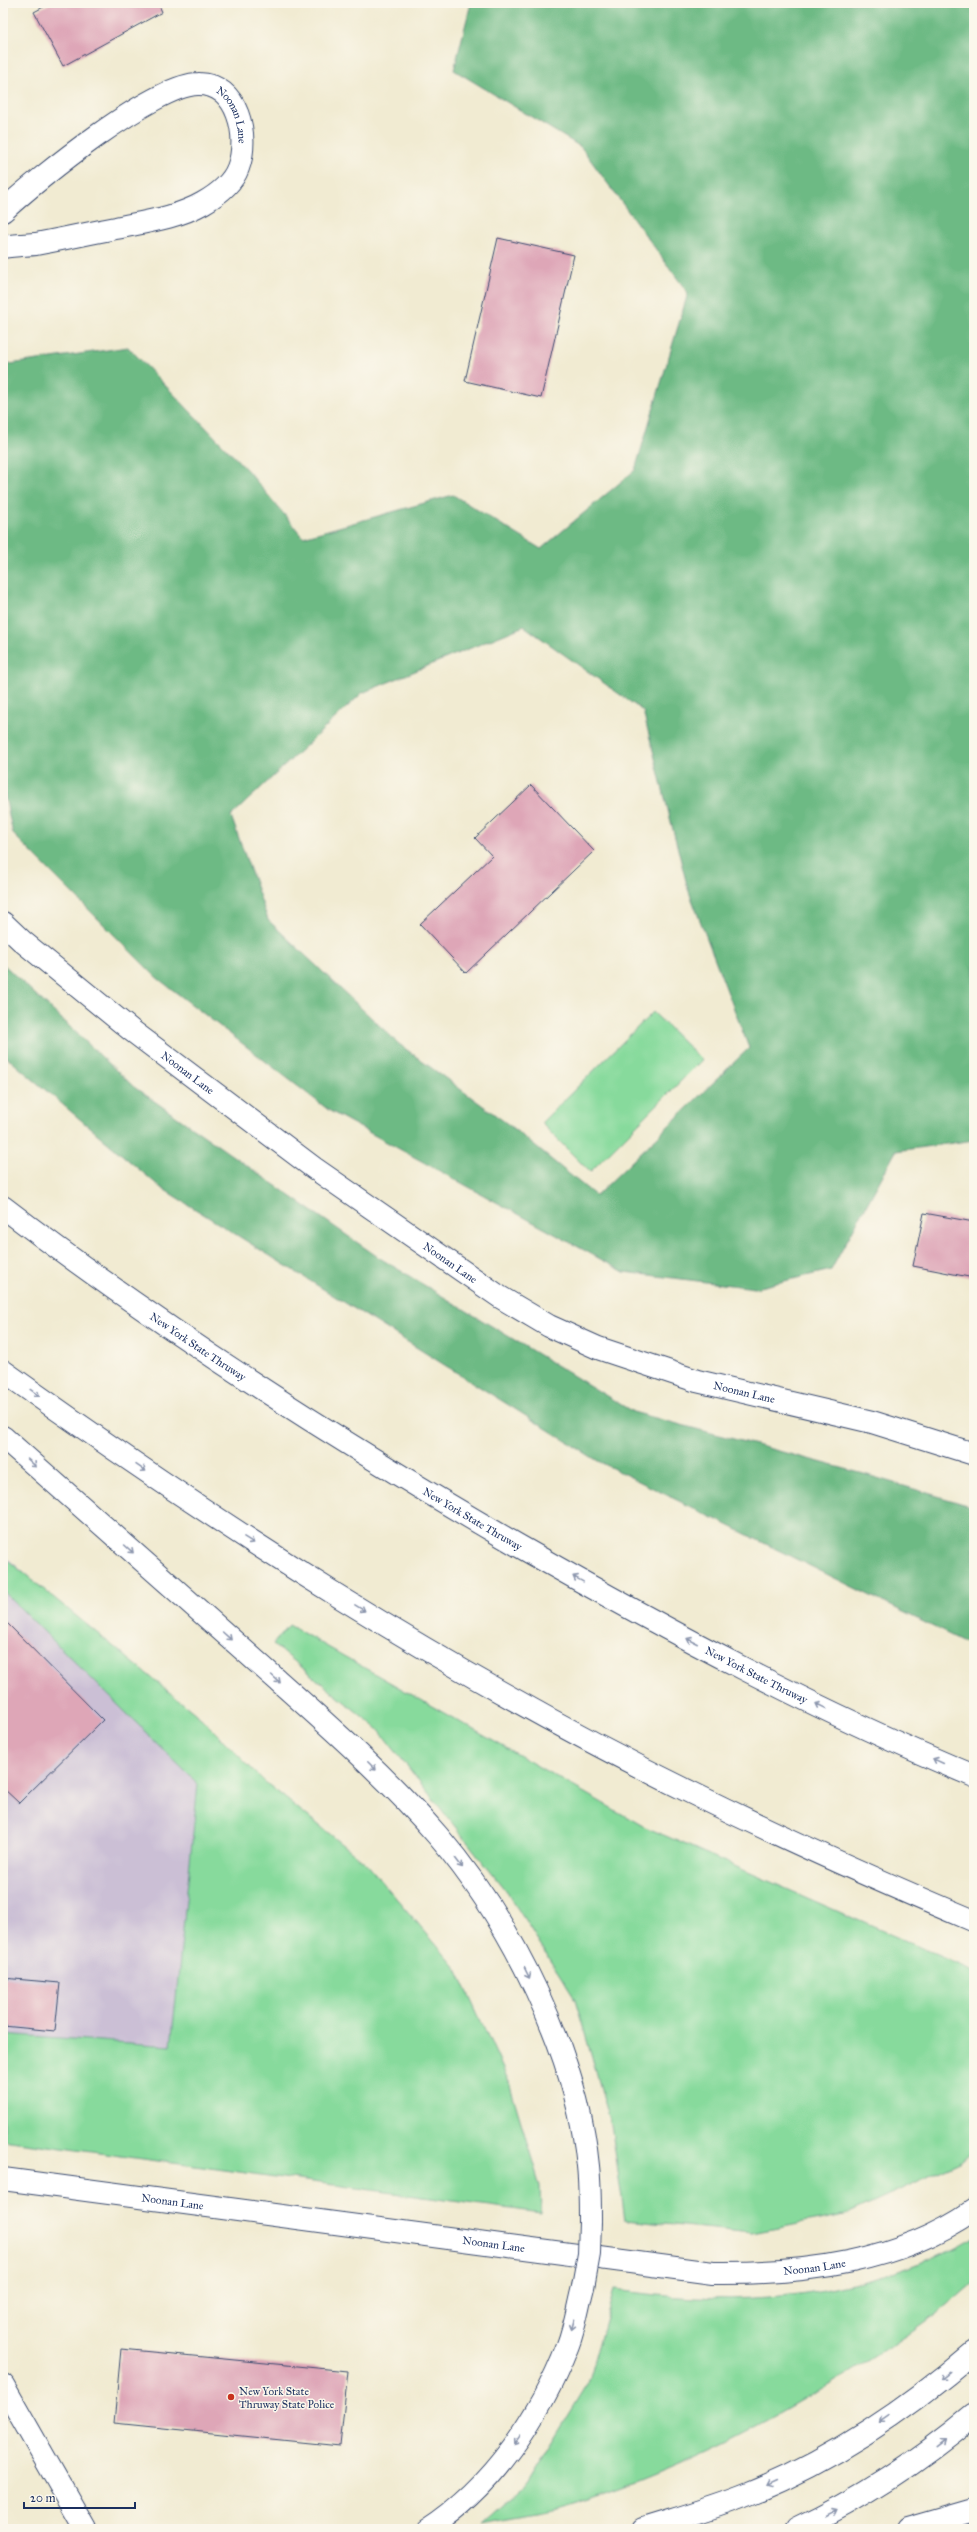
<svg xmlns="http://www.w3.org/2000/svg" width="977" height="2532" viewBox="0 0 977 2532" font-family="'IM FELL Great Primer',serif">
<rect width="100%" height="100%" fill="#fbf7ec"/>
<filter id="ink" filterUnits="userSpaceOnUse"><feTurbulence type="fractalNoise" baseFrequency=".025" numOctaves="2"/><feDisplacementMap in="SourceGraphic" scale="8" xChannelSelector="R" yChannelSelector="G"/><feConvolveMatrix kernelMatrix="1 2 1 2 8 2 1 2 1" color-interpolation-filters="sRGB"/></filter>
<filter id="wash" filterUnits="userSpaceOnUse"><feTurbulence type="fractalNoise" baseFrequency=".012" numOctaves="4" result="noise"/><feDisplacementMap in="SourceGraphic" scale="16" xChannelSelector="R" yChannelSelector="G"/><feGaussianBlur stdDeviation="0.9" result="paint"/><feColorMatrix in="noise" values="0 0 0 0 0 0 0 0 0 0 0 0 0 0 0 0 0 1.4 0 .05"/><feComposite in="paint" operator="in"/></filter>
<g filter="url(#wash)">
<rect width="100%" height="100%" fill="#f1ebd2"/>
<polygon fill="#cbbfd5" points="3,1554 153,1687 267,1817 298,2149 3,2118"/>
<g fill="#87da9c" stroke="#51847d">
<polygon points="653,1012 702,1060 590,1172 541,1123"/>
<polygon points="3,1556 202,1719 265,1782 366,1863 457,1969 509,2082 540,2186 541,2213 3,2140 3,2034 171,2046 198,1784 3,1591"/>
<polygon points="289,1625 643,1826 974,1971 974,2150 962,2161 845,2215 752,2233 625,2220 611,2124 575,1999 509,1895 378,1729 273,1644"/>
<path d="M974,2237V2282C936,2318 891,2347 847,2374C759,2429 665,2476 566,2506C539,2514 510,2517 483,2523L526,2485L587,2385L614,2290C641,2293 669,2297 696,2298C789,2303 894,2284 974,2237Z"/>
</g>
<g fill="#6dba84" stroke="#447471" fill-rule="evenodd">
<path d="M471,3H974V1140L896,1151L831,1270L755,1288L624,1272L330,1111L156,977L13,834L3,787V365L128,347L247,470L303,537L453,495L541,549L635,470L688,293L581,147L454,70ZM524,626L643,711L688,889L749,1048L596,1196L509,1125L399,1044L268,920L231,816L362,693Z"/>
<polygon points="3,964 134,1087 378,1257 633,1412 864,1474 974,1507 974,1647 598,1461 160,1187 3,1054"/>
</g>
<g id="blocks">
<g fill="#dea6b7">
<polygon points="51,3 158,3 162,12 63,66 34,12"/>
<polygon points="498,238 574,255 541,398 465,381"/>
<polygon points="531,785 594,851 466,973 420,924 492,856 475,838"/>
<polygon points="924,1213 974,1222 974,1278 913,1266"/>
<polygon points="3,1619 103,1720 19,1803 3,1788"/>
<polygon points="3,1978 60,1983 55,2031 3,2026"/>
<polygon points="121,2349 348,2371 340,2446 114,2423"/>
</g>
</g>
</g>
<g filter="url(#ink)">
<use href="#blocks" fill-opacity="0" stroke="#3b4b6f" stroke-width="1"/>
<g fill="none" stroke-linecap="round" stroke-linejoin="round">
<g stroke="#3b4b6f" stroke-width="24">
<g id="minor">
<path id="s1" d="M3,211C36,180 155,84 198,84C238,83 250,137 238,168C232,184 217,195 203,203C177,218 144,222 116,228C89,233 63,239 36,244C25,245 14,245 3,247"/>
<path id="s2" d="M3,923L22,941L131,1030L314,1168L500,1297L549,1326L598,1348L697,1381L872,1422L974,1454"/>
<path id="s3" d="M3,2179L713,2273C803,2274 898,2263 974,2210"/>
<polyline points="3,2385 85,2529"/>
</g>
</g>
<g stroke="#3b4b6f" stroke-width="24">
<g id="highway">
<path id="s4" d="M3,1207C166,1332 341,1443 519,1546C666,1630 817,1711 974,1776"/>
<path d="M3,1371C222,1528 451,1675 692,1793C785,1839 879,1881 974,1921"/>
<path d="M3,1437C84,1509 166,1581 247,1653C313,1712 380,1769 438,1836C511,1921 577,2053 588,2166C590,2184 590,2203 590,2221"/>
<path d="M428,2529C493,2487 540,2417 568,2345C575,2327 578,2306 583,2287"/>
<path d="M643,2529C678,2518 715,2508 749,2494C830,2461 908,2409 974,2352"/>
<path d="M797,2529C861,2499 919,2461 974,2415"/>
<polyline points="908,2529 974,2510"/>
</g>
</g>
<use href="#minor" stroke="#fff" stroke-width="22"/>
<use href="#highway" stroke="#fff" stroke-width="22"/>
<g stroke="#3b4b6f" stroke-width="24" stroke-linecap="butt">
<polyline id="highway-bridge" points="583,2287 589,2254 590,2221"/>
</g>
<use href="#highway-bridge" stroke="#fff" stroke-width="22"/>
</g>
<defs><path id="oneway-shaft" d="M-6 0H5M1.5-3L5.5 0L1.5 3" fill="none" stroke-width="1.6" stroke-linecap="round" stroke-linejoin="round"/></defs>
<g stroke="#8d97ae">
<use href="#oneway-shaft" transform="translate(35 1393) rotate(36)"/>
<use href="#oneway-shaft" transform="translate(32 1463) rotate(42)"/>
<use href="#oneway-shaft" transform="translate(141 1468) rotate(34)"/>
<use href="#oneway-shaft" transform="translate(249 1540) rotate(32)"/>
<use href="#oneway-shaft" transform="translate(129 1549) rotate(42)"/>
<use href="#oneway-shaft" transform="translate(578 1579) rotate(-151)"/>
<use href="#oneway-shaft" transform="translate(360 1608) rotate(31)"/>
<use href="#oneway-shaft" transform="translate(227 1636) rotate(42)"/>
<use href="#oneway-shaft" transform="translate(692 1641) rotate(-153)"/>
<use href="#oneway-shaft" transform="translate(276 1679) rotate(42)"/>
<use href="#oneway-shaft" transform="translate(821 1706) rotate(-154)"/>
<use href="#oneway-shaft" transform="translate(938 1761) rotate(-155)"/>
<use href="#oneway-shaft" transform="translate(372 1766) rotate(45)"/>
<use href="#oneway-shaft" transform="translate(459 1863) rotate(53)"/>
<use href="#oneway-shaft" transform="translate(527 1973) rotate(64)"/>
<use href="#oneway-shaft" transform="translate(573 2324) rotate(105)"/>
<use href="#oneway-shaft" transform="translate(946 2375) rotate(142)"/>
<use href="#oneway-shaft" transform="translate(885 2419) rotate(145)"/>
<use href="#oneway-shaft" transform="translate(517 2440) rotate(125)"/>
<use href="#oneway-shaft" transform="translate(941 2442) rotate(-37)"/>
<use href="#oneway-shaft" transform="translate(772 2483) rotate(155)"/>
<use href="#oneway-shaft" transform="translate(832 2512) rotate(-28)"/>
</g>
</g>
<circle fill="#c8321e" stroke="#fbf7ec" stroke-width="1.5" cx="231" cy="2397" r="4"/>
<g text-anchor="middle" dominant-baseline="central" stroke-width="3" stroke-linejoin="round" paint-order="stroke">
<g font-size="11" fill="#1b2f5e" stroke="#fbf7ec">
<text stroke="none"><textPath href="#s1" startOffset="287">Noonan Lane</textPath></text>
<text stroke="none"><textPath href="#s2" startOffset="238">Noonan Lane</textPath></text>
<text stroke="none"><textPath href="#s2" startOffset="562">Noonan Lane</textPath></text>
<text stroke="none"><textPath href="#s4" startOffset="240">New York State Thruway</textPath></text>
<text stroke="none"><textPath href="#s2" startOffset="886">Noonan Lane</textPath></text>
<text stroke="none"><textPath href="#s4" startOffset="564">New York State Thruway</textPath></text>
<text stroke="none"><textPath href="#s4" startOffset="888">New York State Thruway</textPath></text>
<text stroke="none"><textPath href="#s3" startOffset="171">Noonan Lane</textPath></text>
<text stroke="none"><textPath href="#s3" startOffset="495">Noonan Lane</textPath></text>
<text stroke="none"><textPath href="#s3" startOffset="818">Noonan Lane</textPath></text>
</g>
<g font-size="11" fill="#1b2f5e" stroke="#fbf7ec" text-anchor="start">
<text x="239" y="2391">New York State<tspan x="239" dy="13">Thruway State Police</tspan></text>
</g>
</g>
<rect width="977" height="2532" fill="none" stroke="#fbf7ec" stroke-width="16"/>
<path d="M24 2502v6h111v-6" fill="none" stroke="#1b2f5e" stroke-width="2"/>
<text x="30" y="2502" font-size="12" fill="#1b2f5e" stroke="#fbf7ec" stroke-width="3" paint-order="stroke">20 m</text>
</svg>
